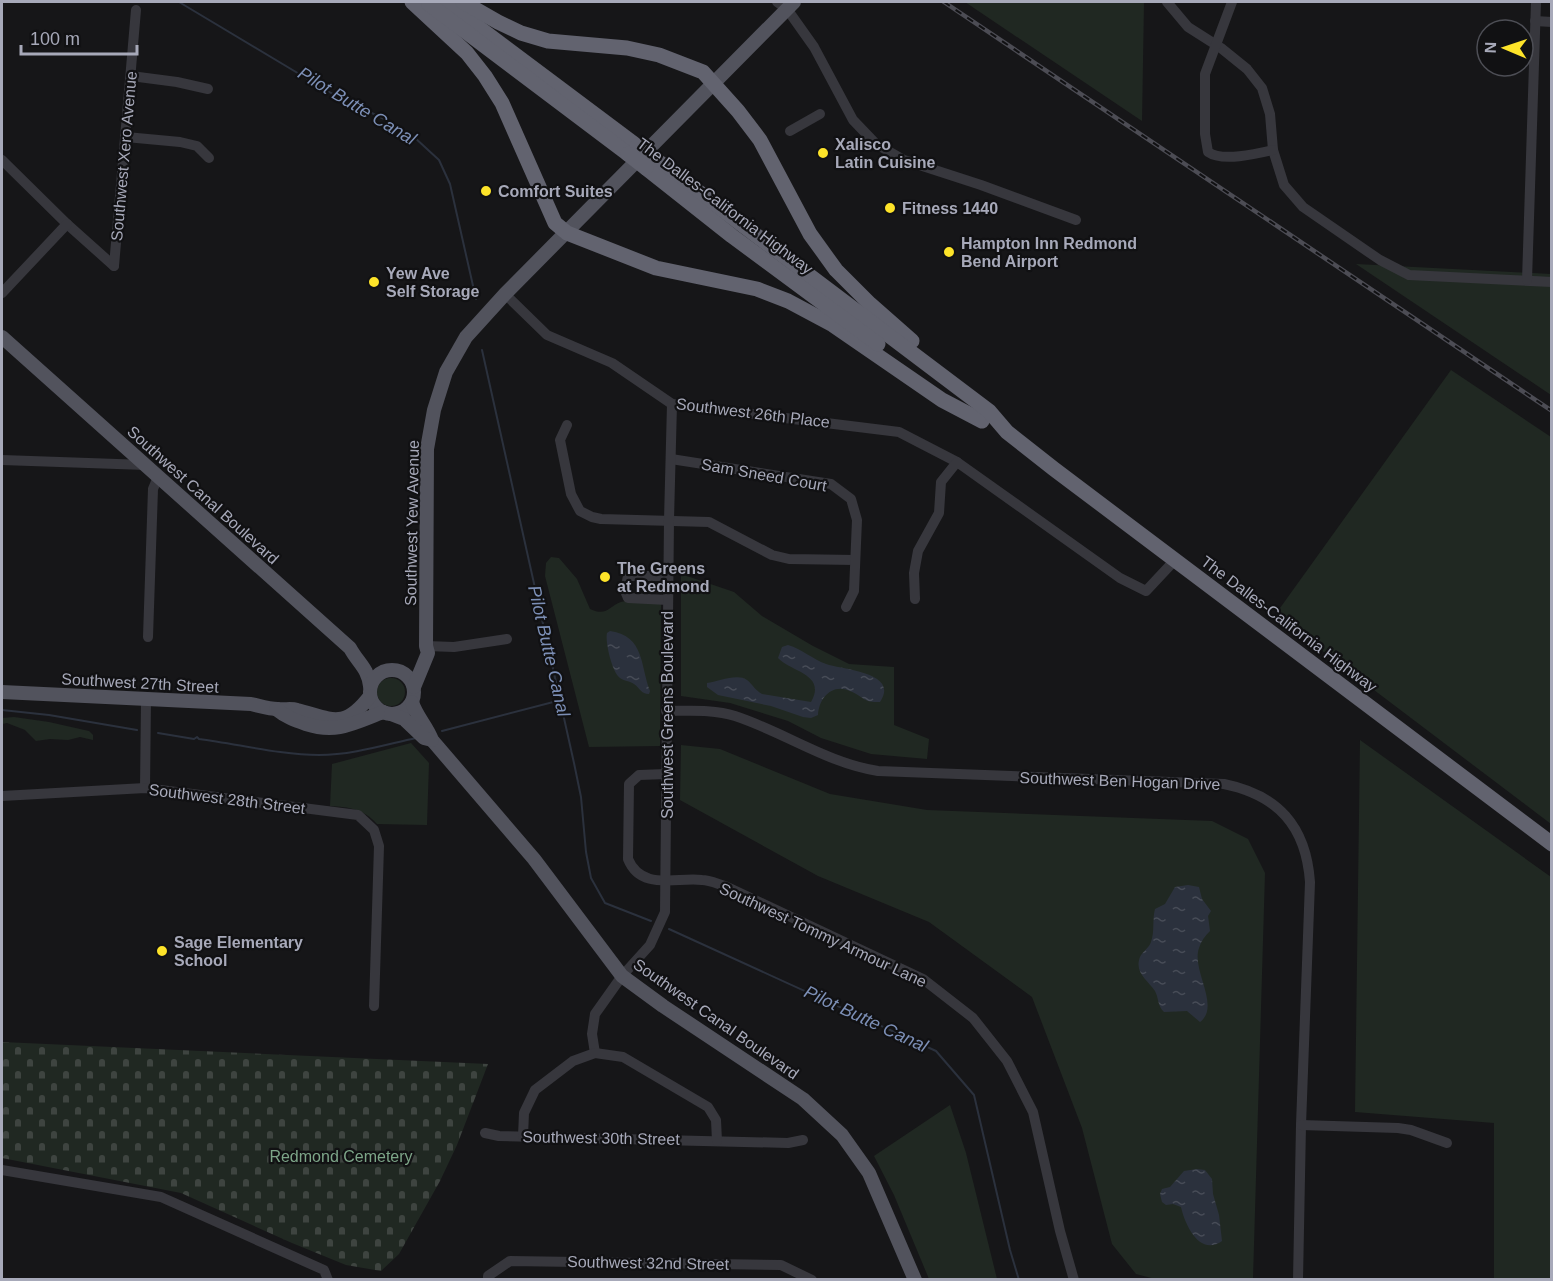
<svg xmlns="http://www.w3.org/2000/svg" width="1553" height="1281" viewBox="0 0 1553 1281" font-family="Helvetica,sans-serif">
<defs>
<pattern id="cemetery-stones" width="16" height="16" patternUnits="userSpaceOnUse" patternTransform="scale(1.5)"><rect width="16" height="16" fill="#202822"/><path d="M2 7V4a2 2 0 0 1 4 0v3zM10 15v-3a2 2 0 0 1 4 0v3z" fill="#3e4440"/></pattern>
<pattern id="water-ripples" width="26" height="14" patternUnits="userSpaceOnUse" patternTransform="scale(1.5)"><rect width="26" height="14" fill="#2b313d"/><path d="M2 4q2-2 4 0t4 0M15 11q2-2 4 0t4 0" fill="none" stroke="#474c57"/></pattern>
</defs>
<rect width="100%" height="100%" fill="#161618"/>
<g fill="#202822">
<polygon points="965,2 1144,2 1142,121"/>
<polygon points="1356,264 1551,274 1551,395"/>
<polygon points="1451,370 1551,437 1551,824 1275,615"/>
<path d="M551,557L559,558L577,579L590,609C607,617 609,606 621,602C630,599 652,603 661,603L660,746L589,747L545,576L546,563Z"/>
<polygon points="681,574 734,592 762,616 813,646 849,664 894,667 894,725 929,739 927,759 871,754 821,738 788,721 730,703 681,696"/>
<circle cx="391" cy="692" r="14"/>
<polygon points="14,717 49,722 89,731 93,735 93,740 80,737 68,740 50,739 36,741 25,730 7,723 2,724 2,718"/>
<polygon points="1360,740 1551,877 1551,1279 1494,1279 1494,1123 1355,1112"/>
<path d="M411,743L429,763L427,825L377,824C364,809 349,807 330,806L332,764Z"/>
<polygon points="681,745 720,749 830,794 927,810 1212,821 1248,839 1265,873 1253,1279 1159,1280 1136,1274 1112,1244 1082,1128 1032,997 929,922 818,876 680,800"/>
<polygon points="950,1105 966,1153 997,1279 929,1279 894,1195 874,1156"/>
</g>
<polygon fill="url(#cemetery-stones)" points="2,1042 488,1064 457,1145 440,1181 399,1254 381,1271 346,1265 292,1243 181,1193 2,1158"/>
<g fill="url(#water-ripples)">
<path d="M610,631C645,636 640,666 650,691L649,694C641,694 640,688 634,684C630,681 624,681 620,678C612,672 605,642 607,633Z"/>
<path d="M788,645C802,649 812,659 826,664C843,670 900,672 880,702C864,703 864,697 850,691C832,683 819,698 818,715L811,718L803,717L771,706L718,695L707,687V683C718,682 737,673 747,680C753,685 755,690 762,694L811,702C827,674 791,672 778,658L782,647Z"/>
<path d="M1188,885L1199,887L1202,899L1211,911L1208,916L1210,931C1205,936 1201,941 1199,948C1191,970 1221,1006 1200,1022L1187,1011L1164,1012C1157,1005 1159,998 1155,991C1148,980 1134,973 1140,957C1142,952 1149,948 1151,942C1155,931 1152,920 1155,909L1165,904L1175,887Z"/>
<path d="M1197,1169L1205,1170L1212,1179L1213,1194L1219,1215L1222,1241C1200,1257 1185,1225 1181,1207L1173,1204L1166,1205L1162,1202L1160,1194L1162,1189L1170,1187L1184,1171Z"/>
</g>
<g fill="none" stroke-linecap="round" stroke-linejoin="round">
<g stroke="#2b313d" stroke-width="2">
<polyline points="179,2 331,93 384,119 414,137 439,160 450,184 476,299"/>
<polyline points="482,350 574,763 581,797 586,852 591,878 605,903 651,921"/>
<polyline points="2,710 49,715 137,730"/>
<polyline points="442,731 561,700"/>
<path d="M158,733L194,739L197,737L199,739C238,744 281,755 319,755C352,755 384,745 416,738"/>
<polyline points="669,929 936,1051 974,1095 1010,1250 1019,1280"/>
</g>
<g stroke="#37373d" stroke-width="10">
<polyline points="777,2 787,9 814,47 853,120 876,144 904,160 981,185 1076,220"/>
<polyline points="1167,2 1188,27 1221,48 1247,69 1262,88 1270,114 1273,150 1284,185 1303,207 1380,260 1409,275 1552,282"/>
<path d="M1232,2L1205,74V134L1208,152C1222,162 1256,154 1273,150"/>
<polyline points="1535,21 1552,22"/>
<polyline points="131,76 177,82 208,89"/>
<polyline points="790,131 820,114"/>
<polyline points="126,137 180,142 197,146 209,158"/>
<polyline points="2,160 67,224 114,266"/>
<polyline points="114,266 136,10"/>
<polyline points="1527,280 1536,2"/>
<polyline points="2,293 67,224"/>
<polyline points="505,294 547,335 612,363 672,404 899,432 957,462"/>
<polyline points="567,425 560,440 571,494 580,511 592,517 601,519 709,522 772,555 789,559 855,560"/>
<polyline points="671,459 831,484 851,499 857,520 854,591 846,607"/>
<polyline points="2,460 146,465"/>
<polyline points="915,599 914,573 918,551 939,513 941,482 957,462 1120,578 1146,591 1175,560"/>
<polyline points="668,600 628,598 625,591 628,576 668,576"/>
<polyline points="148,637 153,489 158,477"/>
<polyline points="426,646 454,647 507,639"/>
<path d="M666,711C689,711 714,709 735,716C784,732 827,763 878,771L1224,784C1278,795 1306,826 1310,882L1301,1125L1298,1280"/>
<path d="M666,774L639,775L629,784L628,859C641,891 676,877 702,880C709,880 718,884 725,886L923,979L973,1018L1007,1061L1033,1112L1060,1231L1074,1280"/>
<polyline points="145,788 146,700"/>
<polyline points="2,796 145,788 358,815 374,830 379,846 374,1006"/>
<polyline points="595,1053 592,1034 595,1014 622,976 650,945 665,912 669,520 672,404"/>
<polyline points="1301,1125 1398,1128 1411,1130 1447,1143"/>
<polyline points="485,1133 499,1136 788,1143 803,1140"/>
<polyline points="523,1136 524,1113 535,1090 573,1061 595,1053 623,1057 708,1107 716,1120 717,1141"/>
<polyline points="2,1170 161,1197 324,1270 328,1280"/>
<polyline points="488,1280 488,1276 510,1261 781,1265 812,1280"/>
</g>
<g stroke="#52535d" stroke-width="14">
<path d="M2,337L350,648C358,663 368,668 370,686"/>
<circle cx="392" cy="692" r="22"/>
<polyline points="414,687 428,653 426,646 427,449 434,410 446,372 466,337 505,294 794,2"/>
<path d="M2,692L251,704C260,706 269,709 278,709C285,710 291,708 297,710C332,719 344,730 370,696"/>
<path d="M412,702C416,716 427,726 432,740L534,859L622,976L663,1006L803,1099L842,1135L869,1173L915,1280"/>
<path d="M276,709C286,717 294,720 306,724C337,734 354,723 383,712"/>
<polyline points="391,714 404,719 424,738 432,740"/>
</g>
<g stroke="#62636f" stroke-width="15">
<polyline points="412,2 467,53 485,76 502,103 555,223 567,233 656,268 757,289 788,301 833,325 942,400 982,421"/>
<polyline points="445,2 637,146"/>
<polyline points="463,2 498,22 521,33 548,41 627,48 659,55 703,72 738,111 760,140 810,234 836,270 870,304 912,341"/>
<polyline points="429,4 628,154"/>
<polyline points="655,159 989,411 1007,432 1054,469 1552,844"/>
<polyline points="646,168 732,236 878,344"/>
</g>
<g stroke="#4c4c54" stroke-width="4.5">
<polyline id="rail" points="944,2 1552,411"/>
</g>
<use href="#rail" stroke="#111113" stroke-width="2" stroke-dasharray="7" stroke-linecap="butt"/>
<g stroke="#62636f" stroke-width="15">
<polyline points="637,146 655,159"/>
<polyline points="628,154 646,168"/>
</g>
</g>
<g fill="#fde329" stroke="#111113" stroke-width="2">
<circle cx="823" cy="153" r="6"/>
<circle cx="486" cy="191" r="6"/>
<circle cx="890" cy="208" r="6"/>
<circle cx="949" cy="252" r="6"/>
<circle cx="374" cy="282" r="6"/>
<circle cx="605" cy="577" r="6"/>
<circle cx="162" cy="951" r="6"/>
</g>
<g text-anchor="middle" dominant-baseline="central" stroke-width="4.5" stroke-linejoin="round" paint-order="stroke">
<g font-size="16" font-weight="bold" fill="#a7a9b9" stroke="#111113" text-anchor="start">
<text x="835" y="144">Xalisco<tspan x="835" dy="18">Latin Cuisine</tspan></text>
<text x="498" y="191">Comfort Suites</text>
<text x="902" y="208">Fitness 1440</text>
<text x="961" y="243">Hampton Inn Redmond<tspan x="961" dy="18">Bend Airport</tspan></text>
<text x="386" y="273">Yew Ave<tspan x="386" dy="18">Self Storage</tspan></text>
<text x="617" y="568">The Greens<tspan x="617" dy="18">at Redmond</tspan></text>
<text x="174" y="942">Sage Elementary<tspan x="174" dy="18">School</tspan></text>
</g>
<g font-size="16" fill="#a7a9b9" stroke="#111113">
<text transform="translate(124 156) rotate(-85)">Southwest Xero Avenue</text>
<text transform="translate(725 206) rotate(37)">The Dalles-California Highway</text>
<text transform="translate(753 413) rotate(7)">Southwest 26th Place</text>
<text transform="translate(764 475) rotate(10)">Sam Sneed Court</text>
<text transform="translate(203 495) rotate(42)">Southwest Canal Boulevard</text>
<text transform="translate(412 523) rotate(-89)">Southwest Yew Avenue</text>
<text transform="translate(1289 624) rotate(37)">The Dalles-California Highway</text>
<text transform="translate(140 683) rotate(3)">Southwest 27th Street</text>
<text transform="translate(667 715) rotate(-90)">Southwest Greens Boulevard</text>
<text transform="translate(1120 781) rotate(2)">Southwest Ben Hogan Drive</text>
<text transform="translate(227 799) rotate(7)">Southwest 28th Street</text>
<text transform="translate(823 935) rotate(25)">Southwest Tommy Armour Lane</text>
<text transform="translate(716 1019) rotate(35)">Southwest Canal Boulevard</text>
<text transform="translate(601 1138) rotate(1)">Southwest 30th Street</text>
<text transform="translate(648 1263) rotate(1)">Southwest 32nd Street</text>
</g>
<g font-size="16" fill="#7da588" stroke="#111113">
<text x="341" y="1156">Redmond Cemetery</text>
</g>
<g font-size="18" font-style="italic" fill="#7c8fb6" stroke="#111113">
<text transform="translate(357 106) rotate(31)">Pilot Butte Canal</text>
<text transform="translate(549 651) rotate(77)">Pilot Butte Canal</text>
<text transform="translate(866 1019) rotate(25)">Pilot Butte Canal</text>
</g>
</g>
<rect width="1553" height="1281" fill="none" stroke="#a7a9b9" stroke-width="6"/>
<g transform="translate(1505 48) rotate(272)"><circle r="28" fill="#111113" stroke="#4d4e55" stroke-width="1.5"/>
<path d="M0-4.5L10 22L0 15L-10 22Z" fill="#fde329"/>
<text y="-9" font-size="16" font-weight="bold" text-anchor="middle" fill="#a7a9b9">N</text>
</g>
<path d="M21 45v9h116v-9" fill="none" stroke="#a7a9b9" stroke-width="3"/>
<text x="30" y="45" font-size="18" fill="#a7a9b9" stroke="#111113" stroke-width="4.5" paint-order="stroke">100 m</text>
</svg>
